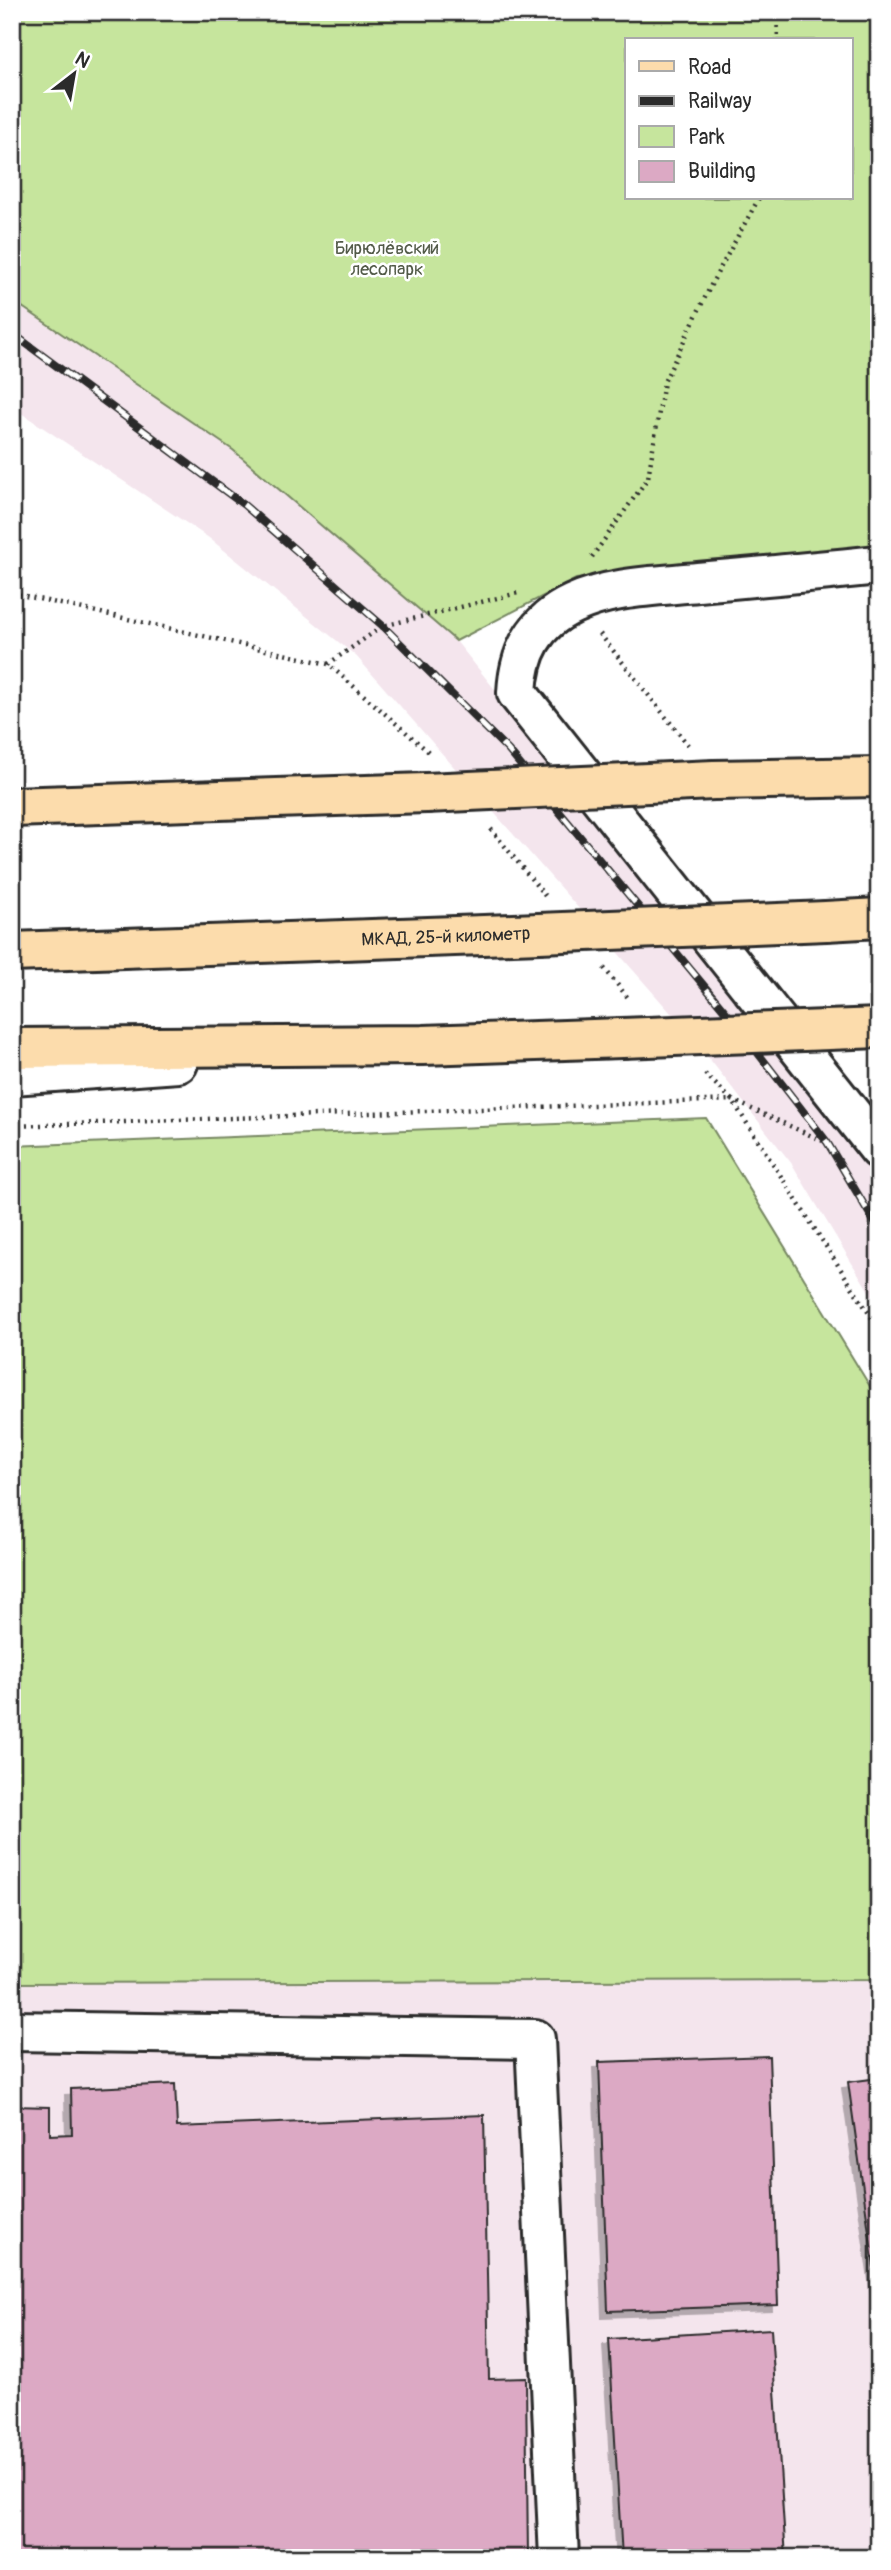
<svg xmlns="http://www.w3.org/2000/svg" width="891" height="2570" viewBox="0 0 891 2570" font-family="Pangolin,sans-serif">
<defs>
<filter id="shadow"><feDropShadow dx="-6" dy="6" stdDeviation="0" flood-color="#0004"/></filter>
</defs>
<rect width="100%" height="100%" fill="#fff"/>
<filter id="ink" filterUnits="userSpaceOnUse"><feTurbulence type="fractalNoise" baseFrequency=".0143" numOctaves="2"/><feDisplacementMap in="SourceGraphic" scale="14" xChannelSelector="R" yChannelSelector="G"/><feConvolveMatrix kernelMatrix="1 2 1 2 8 2 1 2 1" color-interpolation-filters="sRGB"/></filter>
<g filter="url(#ink)">
<g fill="#f4e5ed">
<polygon points="12,300 233,450 456,641 869,1156 879,1172 879,1308 792,1164 693,1038 356,656 209,538 12,407"/>
<polygon points="879,1980 879,2558 12,2558 12,1983"/>
</g>
<g fill="#c6e59d" stroke="#788864" stroke-width="2" fill-rule="evenodd">
<path d="M12,12H879V552L576,579L456,641L233,450L12,300ZM627,40H851V198H627Z"/>
<polygon points="706,1118 879,1401 879,1980 12,1983 12,1146"/>
</g>
<g fill="#dca9c4" stroke="#2b2b2b" stroke-width="2" filter="url(#shadow)">
<polygon points="769,2056 778,2305 608,2311 599,2062"/>
<polygon points="879,2078 879,2303 848,2082"/>
<polygon points="175,2084 177,2127 484,2115 489,2379 526,2378 528,2558 12,2558 13,2106 50,2107 50,2135 72,2134 71,2089"/>
<polygon points="771,2329 786,2558 622,2558 609,2339"/>
</g>
<g fill="none" stroke-linecap="round" stroke-linejoin="round">
<g stroke="#2b2b2b" stroke-width="44">
<g id="minor">
<path d="M879,565C819,571 758,577 698,582C656,586 612,586 573,604C534,622 519,652 517,693L879,1149"/>
<polyline points="12,1075 178,1063"/>
<polyline points="12,2031 535,2039 559,2558"/>
</g>
</g>
<g stroke="#2b2b2b" stroke-width="44">
<polyline id="major" points="12,1048 423,1045 622,1038"/>
</g>
<g stroke="#2b2b2b" stroke-width="44">
<g id="highway">
<polyline points="714,780 879,777"/>
<polyline points="12,807 426,793"/>
<polyline points="826,921 879,918"/>
<path id="s1" d="M12,952L539,933"/>
</g>
</g>
<g stroke="#2b2b2b" stroke-width="4.5" stroke-dasharray="2 5" stroke-linecap="butt">
<polyline points="777,12 778,40"/>
<polyline points="592,557 648,478 664,382 713,281 759,198"/>
<polyline points="12,593 328,664 431,754"/>
<polyline points="600,634 688,745"/>
<polyline points="328,664 383,626 518,593"/>
<polyline points="491,829 545,896"/>
<polyline points="604,968 629,999"/>
<polyline points="705,1074 732,1100"/>
<polyline points="12,1126 732,1100"/>
<polyline points="823,1141 732,1100 879,1329"/>
</g>
<use href="#minor" stroke="#fff" stroke-width="38"/>
<use href="#major" stroke="#fcdcac" stroke-width="38"/>
<use href="#highway" stroke="#fcdcac" stroke-width="38"/>
<g stroke="#2b2b2b" stroke-width="8">
<polyline id="rail" points="12,333 244,505 383,626 508,750 730,1017 827,1142 879,1230"/>
</g>
<use href="#rail" stroke="#fff" stroke-width="5" stroke-dasharray="16" stroke-linecap="butt"/>
<g stroke="#2b2b2b" stroke-width="44" stroke-linecap="butt">
<polyline id="major-bridge" points="622,1038 879,1028"/>
</g>
<g stroke="#2b2b2b" stroke-width="44" stroke-linecap="butt">
<g id="highway-bridge">
<polyline points="426,793 714,780"/>
<polyline points="539,933 826,921"/>
</g>
</g>
<use href="#major-bridge" stroke="#fcdcac" stroke-width="38"/>
<use href="#highway-bridge" stroke="#fcdcac" stroke-width="38"/>
</g>
</g>
<g text-anchor="middle" dominant-baseline="central" stroke-width="5" stroke-linejoin="round" paint-order="stroke">
<g font-size="18" fill="#525a48" stroke="#fff">
<text x="387" y="248">Бирюлёвский<tspan x="387" dy="21">лесопарк</tspan></text>
</g>
<g font-size="18" fill="#2b2b2b" stroke="#fff">
<text stroke="none"><textPath href="#s1" startOffset="434">МКАД, 25-й километр</textPath></text>
</g>
</g>
<rect width="891" height="2570" fill="none" stroke="#fff" stroke-width="42"/>
<rect x="21" y="21" width="849" height="2528" fill="none" stroke="#2b2b2b" stroke-width="2.5" filter="url(#ink)"/>
<rect x="625" y="38" width="228" height="161" fill="#ffffff" stroke="#aaaaaa" stroke-width="2"/>
<rect x="639" y="61" width="35" height="10" fill="#fcdcac" stroke="#aaaaaa" stroke-width="2"/>
<text x="688" y="74" font-size="21" fill="#2b2b2b">Road</text>
<rect x="639" y="96" width="35" height="10" fill="#2b2b2b" stroke="#aaaaaa" stroke-width="2"/>
<text x="688" y="108" font-size="21" fill="#2b2b2b">Railway</text>
<rect x="639" y="126" width="35" height="21" fill="#c6e59d" stroke="#aaaaaa" stroke-width="2"/>
<text x="688" y="144" font-size="21" fill="#2b2b2b">Park</text>
<rect x="639" y="161" width="35" height="21" fill="#dca9c4" stroke="#aaaaaa" stroke-width="2"/>
<text x="688" y="178" font-size="21" fill="#2b2b2b">Building</text>
<g transform="translate(74 74) rotate(31)" stroke="#ffffff" stroke-width="5" paint-order="stroke">
<path d="M0-5L12 26L0 18L-12 26Z" fill="#2b2b2b"/>
<text y="-10" font-size="19" font-weight="bold" text-anchor="middle" fill="#2b2b2b">N</text>
</g>
</svg>
